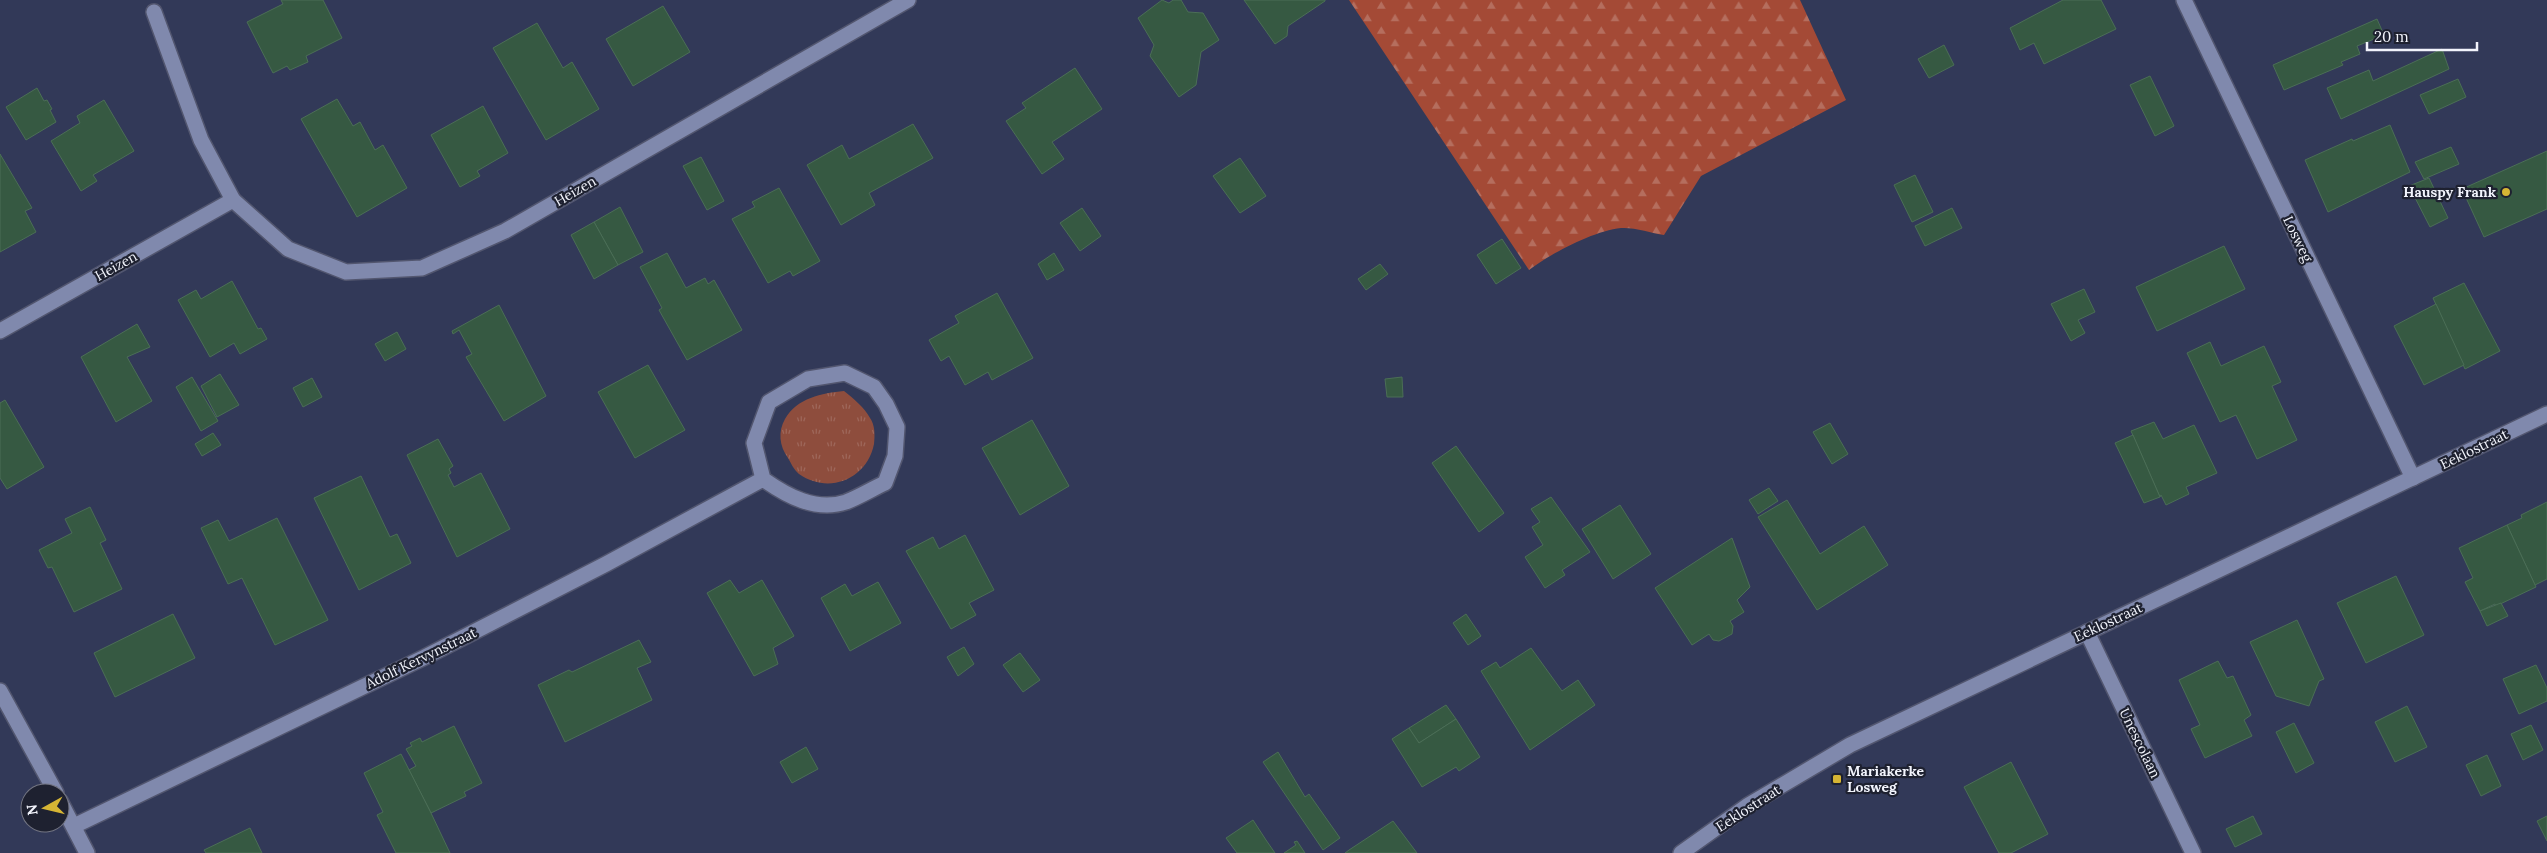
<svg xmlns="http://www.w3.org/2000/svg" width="2547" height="853" viewBox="0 0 2547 853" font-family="Lora,serif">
<defs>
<pattern id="grass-tufts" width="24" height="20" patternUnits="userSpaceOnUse" patternTransform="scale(1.25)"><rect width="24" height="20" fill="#8e4d3d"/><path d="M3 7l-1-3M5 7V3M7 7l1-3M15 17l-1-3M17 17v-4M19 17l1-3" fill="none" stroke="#9e675a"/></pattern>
<pattern id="forest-firs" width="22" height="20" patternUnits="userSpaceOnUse" patternTransform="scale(1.25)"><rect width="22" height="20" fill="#a44a36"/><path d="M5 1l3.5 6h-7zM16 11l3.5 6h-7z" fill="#b56e5e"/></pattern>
</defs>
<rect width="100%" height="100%" fill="#323958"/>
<path fill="url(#grass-tufts)" d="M844,391C854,399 864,407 870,418C875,425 875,435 874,444C867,479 829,495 799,474C794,470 791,463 788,458C779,446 778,431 785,419C797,398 822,393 844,391Z"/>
<path fill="url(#forest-firs)" d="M1349,0H1800L1846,100L1701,176L1664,235C1651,233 1634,227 1621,228C1593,231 1550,254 1529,270Z"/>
<g fill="#365942" stroke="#4b6e56">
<polygon points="281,0 323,0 342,38 306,56 308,62 290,70 287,66 273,73 247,22 283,4"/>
<polygon points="1162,0 1169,3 1173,0 1181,0 1188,12 1203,13 1219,40 1201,52 1196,85 1179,97 1150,56 1154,45 1138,18"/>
<polygon points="1244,0 1325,0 1325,1 1288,26 1287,36 1275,44"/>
<polygon points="2063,0 2101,0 2116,29 2044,64 2034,43 2020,50 2010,28"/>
<polygon points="663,6 690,52 633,86 606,39"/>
<polygon points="2377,19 2384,35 2357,46 2360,54 2341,62 2343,65 2284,90 2273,65"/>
<polygon points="537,23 563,68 572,62 599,109 546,140 493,48"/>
<polygon points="1944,45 1954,65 1929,78 1918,59"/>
<polygon points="2442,49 2449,69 2341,119 2327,88 2369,70 2373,81"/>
<polygon points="1075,68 1102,109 1052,142 1064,159 1042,174 1006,121 1026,108 1022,103"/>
<polygon points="2150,76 2174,126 2155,136 2130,85"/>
<polygon points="2458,79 2466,97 2429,114 2420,95"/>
<polygon points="37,88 44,101 47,100 52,109 50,110 56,122 26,140 6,107"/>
<polygon points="337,99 353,126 360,122 375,150 383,145 407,188 357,217 301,119"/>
<polygon points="104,100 134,151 93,175 97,181 81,191 51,141 80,123 77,116"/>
<polygon points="483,106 508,153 477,171 480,176 460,187 431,135"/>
<polygon points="913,124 933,158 869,193 875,205 841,225 807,165 842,145 849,159"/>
<polygon points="2390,125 2410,172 2328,212 2305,160 2352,139 2353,141"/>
<polygon points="2451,147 2459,164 2424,179 2415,162"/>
<polygon points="2547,151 2547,209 2484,237 2462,189"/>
<polygon points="0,154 32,208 25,211 36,232 0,252"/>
<polygon points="701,157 724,201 707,210 683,166"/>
<polygon points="1240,158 1266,196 1240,213 1213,176"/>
<polygon points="1915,175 1933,212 1912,222 1894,185"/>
<polygon points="2429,178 2448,218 2430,227 2409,186"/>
<polygon points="779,188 820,261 793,276 790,271 768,283 732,219 755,207 752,202"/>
<polygon points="620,207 643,252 618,265 594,222"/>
<polygon points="1082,208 1101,236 1080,251 1060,223"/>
<polygon points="1952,208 1962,228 1925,246 1915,226"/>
<polygon points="594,222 618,265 594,279 571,235"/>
<polygon points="1502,239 1521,268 1496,284 1477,255"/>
<polygon points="2224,246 2245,289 2157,331 2136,287"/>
<polygon points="667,253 686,288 705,278 708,284 714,280 742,330 687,360 659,310 662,308 640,267"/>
<polygon points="1054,253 1064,270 1047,280 1038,264"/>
<polygon points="1380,264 1388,274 1366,290 1358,279"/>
<polygon points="232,281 258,329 261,328 267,339 240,354 234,343 210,357 178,300 196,290 201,299"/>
<polygon points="2464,283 2500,351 2465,369 2433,298"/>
<polygon points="2084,289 2095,312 2078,320 2085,333 2071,341 2051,304"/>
<polygon points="997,293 1033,358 992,380 988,372 965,385 949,356 941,361 929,340 959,323 955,316"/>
<polygon points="2436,304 2464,365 2424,385 2394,326"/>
<polygon points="499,305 546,396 504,421 466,357 472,354 459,330 453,334 452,331"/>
<polygon points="137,324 150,347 127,357 152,401 116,422 81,357"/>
<polygon points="397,332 406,349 385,361 375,344"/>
<polygon points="2210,342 2221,366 2264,346 2281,382 2272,386 2297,440 2257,459 2236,415 2220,422 2187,353"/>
<polygon points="648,365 685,430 635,458 598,392"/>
<polygon points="220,374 239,405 217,417 201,386"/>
<polygon points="192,377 218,421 201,431 176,387"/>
<polygon points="1402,377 1403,397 1387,397 1385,379"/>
<polygon points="312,378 322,397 303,407 293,388"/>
<polygon points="5,400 44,467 7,489 0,478 0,403"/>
<polygon points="1032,420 1069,486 1020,515 982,448"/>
<polygon points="2154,422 2163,439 2194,425 2217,473 2186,487 2189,494 2166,505 2161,495 2160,497 2131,431"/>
<polygon points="1830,423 1848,454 1832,464 1813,432"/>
<polygon points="213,433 221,445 202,456 195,444"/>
<polygon points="2133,435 2160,497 2144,503 2115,443"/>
<polygon points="438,439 453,466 449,469 451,473 448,475 454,487 481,473 510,529 457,557 407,455"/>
<polygon points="1456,446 1504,513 1479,532 1432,463"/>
<polygon points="361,476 390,537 397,534 411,563 359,590 314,498"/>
<polygon points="1769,488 1778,501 1758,514 1749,500"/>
<polygon points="1551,497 1590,552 1562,570 1565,575 1545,588 1525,557 1543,545 1532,527 1540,522 1531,509"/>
<polygon points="1787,500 1820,554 1864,526 1888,565 1817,610 1758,517"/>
<polygon points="2547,502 2547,579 2535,585 2507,525 2522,518 2521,515"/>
<polygon points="1620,505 1651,554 1613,579 1582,529"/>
<polygon points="90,507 106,540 100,543 122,589 74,612 52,567 48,568 39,550 72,533 65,519"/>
<polygon points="277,518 328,620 275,645 242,578 228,584 201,528 218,520 229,541"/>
<polygon points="2507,525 2536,587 2496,606 2495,604 2480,611 2465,582 2473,578 2459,548"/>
<polygon points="965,535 994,590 969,603 976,615 951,629 906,551 933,537 939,549"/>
<polygon points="1732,538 1750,587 1737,600 1744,612 1730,621 1733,626 1732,634 1719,641 1713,640 1709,634 1692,645 1655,588"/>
<polygon points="2396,576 2424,635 2366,663 2337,603"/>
<polygon points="730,580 739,593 762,580 794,636 773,648 778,664 754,676 707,593"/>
<polygon points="878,582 901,623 850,651 821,598 845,584 852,596"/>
<polygon points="2501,603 2508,616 2487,626 2480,611"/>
<polygon points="173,614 195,658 115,697 94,653"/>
<polygon points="1466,614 1481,636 1468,645 1453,623"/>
<polygon points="2297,620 2324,679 2319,681 2309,706 2276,696 2250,642"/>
<polygon points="639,640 651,662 637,668 652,700 565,742 538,685 569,670 572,672"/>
<polygon points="964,647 974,664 958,676 947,657"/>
<polygon points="1531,648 1562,691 1578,680 1595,705 1530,750 1481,671 1496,662 1500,668"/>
<polygon points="1020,653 1040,680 1023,692 1003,665"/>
<polygon points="2218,661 2227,678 2233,676 2251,715 2244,720 2252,736 2205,758 2191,729 2200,725 2179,680"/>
<polygon points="2536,665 2547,688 2547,701 2519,714 2503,679"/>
<polygon points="1446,705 1456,719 1419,743 1409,728"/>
<polygon points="2407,706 2427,747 2395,762 2375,722"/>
<polygon points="1456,719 1480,757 1459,771 1456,767 1422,787 1392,739 1409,728 1419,743"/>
<polygon points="2294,723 2314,763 2296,773 2276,732"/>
<polygon points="2531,725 2543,750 2523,760 2511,734"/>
<polygon points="454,726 482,783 464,792 466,796 431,813 409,770 416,766 406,749 412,746 410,743 420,738 422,742"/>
<polygon points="806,747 818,769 792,783 780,762"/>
<polygon points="1278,752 1305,797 1309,794 1340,838 1323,850 1263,762"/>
<polygon points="401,754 431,813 450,853 396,853 377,815 383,812 364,773"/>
<polygon points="2487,755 2501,786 2481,796 2466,765"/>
<polygon points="2011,762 2048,834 2011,853 1999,853 1964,787"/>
<polygon points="2253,816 2262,834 2235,847 2226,829"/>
<polygon points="2547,816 2547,841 2537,821"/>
<polygon points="1253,820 1266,840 1275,853 1237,853 1226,838"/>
<polygon points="1393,821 1417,853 1345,853 1349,850"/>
<polygon points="250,828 262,853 206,853 204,850"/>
<polygon points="1297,841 1305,853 1284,853 1296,845 1294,842"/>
</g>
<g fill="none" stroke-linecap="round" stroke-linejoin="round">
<g stroke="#52566f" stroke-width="18">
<g id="street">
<polyline points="2184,0 2413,478"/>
<polyline points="154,12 201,140 233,200"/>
<polyline points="0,331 233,200 288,249 346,272 422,268 505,231 908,0"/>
<polyline points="2087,632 2193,853"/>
<path d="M74,826L425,657L606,564L763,479C787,496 816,512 846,502C859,497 872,489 885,483L895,456L897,427L886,404L874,387L845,373L808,379L769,402L754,443L763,479"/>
</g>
</g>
<g stroke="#52566f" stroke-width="18">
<g id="secondary">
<polyline points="0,691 56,793"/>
<polyline points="60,801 87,853"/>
<polyline points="1681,853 1747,806 1850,745 2547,414"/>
</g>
</g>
<use href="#street" stroke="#8089ad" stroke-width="15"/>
<use href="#secondary" stroke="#8089ad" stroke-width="15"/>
</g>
<g fill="#d6b534" stroke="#1e2130" stroke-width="2">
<circle cx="2506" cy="192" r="5"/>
<rect x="1832" y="774" width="10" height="10" rx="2.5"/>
</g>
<g text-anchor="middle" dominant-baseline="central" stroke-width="4.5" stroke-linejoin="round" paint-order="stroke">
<g font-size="14" fill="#f2f4fc" stroke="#1e2130">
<text transform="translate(575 191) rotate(-30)">Heizen</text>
<text transform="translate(2298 239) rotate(64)">Losweg</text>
<text transform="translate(116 266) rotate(-29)">Heizen</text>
<text transform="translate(2474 449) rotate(-26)">Eeklostraat</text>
<text transform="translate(2108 622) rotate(-25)">Eeklostraat</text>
<text transform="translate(421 658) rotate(-26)">Adolf Kervynstraat</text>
<text transform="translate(2140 743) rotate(64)">Unescolaan</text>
<text transform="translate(1748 808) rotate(-33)">Eeklostraat</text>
</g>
<g font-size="14" font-weight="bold" fill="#f2f4fc" stroke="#1e2130" text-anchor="end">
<text x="2496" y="192">Hauspy Frank</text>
<text x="1847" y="771" text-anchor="start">Mariakerke<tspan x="1847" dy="16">Losweg</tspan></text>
</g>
</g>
<g transform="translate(45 808) rotate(262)"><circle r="24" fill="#1e2130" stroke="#737582"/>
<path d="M0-4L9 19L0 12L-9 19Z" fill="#d6b534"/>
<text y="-8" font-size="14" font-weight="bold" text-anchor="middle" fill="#f2f4fc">N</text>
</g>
<path d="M2367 42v8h110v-8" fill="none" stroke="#f2f4fc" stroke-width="2.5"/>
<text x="2374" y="42" font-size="15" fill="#f2f4fc" stroke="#1e2130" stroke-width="4" paint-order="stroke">20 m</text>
</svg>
